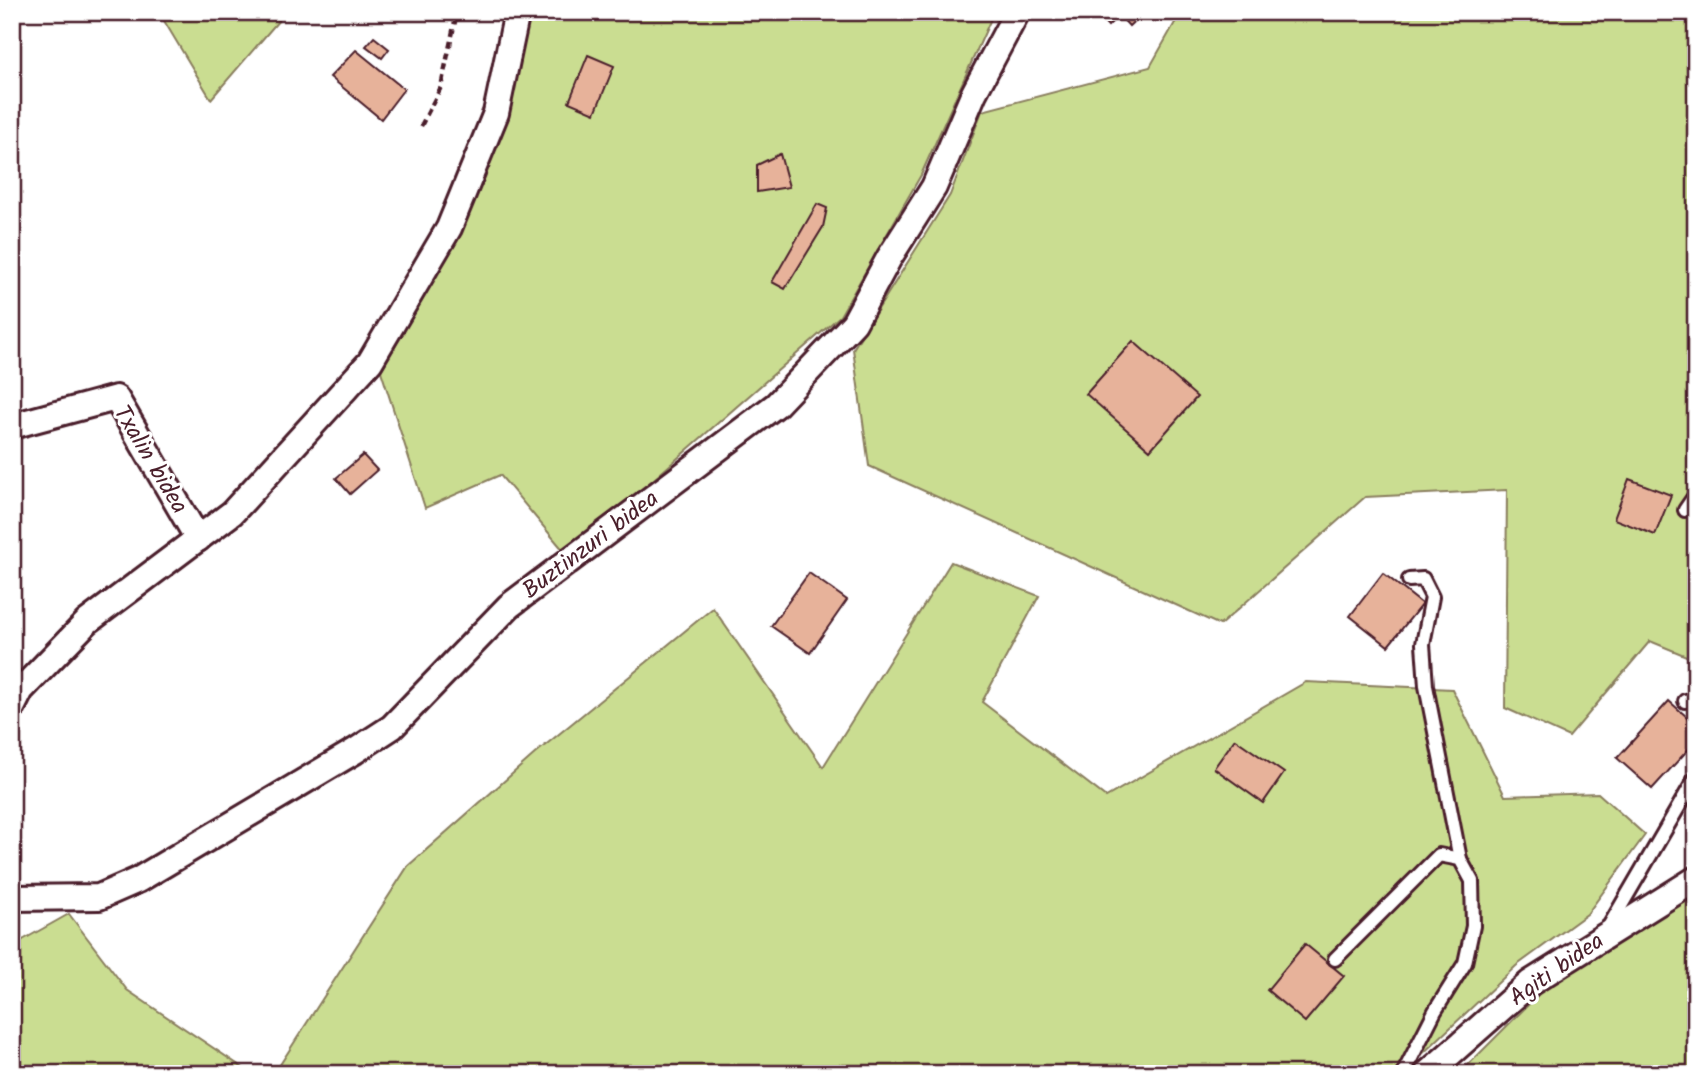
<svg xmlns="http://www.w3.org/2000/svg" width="1708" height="1086" viewBox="0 0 1708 1086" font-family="Kalam,sans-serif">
<rect width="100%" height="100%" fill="#fff"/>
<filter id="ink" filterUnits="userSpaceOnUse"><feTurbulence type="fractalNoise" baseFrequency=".0143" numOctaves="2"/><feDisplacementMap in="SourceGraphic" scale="14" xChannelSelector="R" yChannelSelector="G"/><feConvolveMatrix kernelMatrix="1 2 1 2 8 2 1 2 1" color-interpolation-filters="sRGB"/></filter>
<g filter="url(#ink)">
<g fill="#cadd91" stroke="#8a7e5e" stroke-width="2">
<polygon points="167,12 286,12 211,99 163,19"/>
<polygon points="527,12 994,12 921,175 840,316 630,500 564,551 500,475 425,508 381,371 461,233 506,113"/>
<polygon points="1181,12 1696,12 1696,660 1650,641 1569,737 1505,708 1507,490 1365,497 1220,625 869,466 853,349 950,195 982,111 1150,67"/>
<polygon points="951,562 1039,596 982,702 1106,797 1306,682 1452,689 1505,796 1598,793 1645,835 1587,914 1516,966 1401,1074 274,1074 408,866 537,752 713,608 823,767"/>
<polygon points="1696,895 1696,1074 1459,1074 1543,990"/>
<polygon points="69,914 127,990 252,1074 12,1074 12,946"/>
</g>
<g fill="#e7b29a" stroke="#4a1f2b" stroke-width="2">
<polygon points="1095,12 1144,12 1129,26 1119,15 1108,26"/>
<polygon points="374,37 389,49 382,58 366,46"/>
<polygon points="356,50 404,89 381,119 330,77"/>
<polygon points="588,55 614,66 595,113 569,102"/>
<polygon points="780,154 789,187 757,192 757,165"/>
<polygon points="817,204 827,208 823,227 785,289 772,282"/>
<polygon points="1133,341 1197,397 1150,450 1086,394"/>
<polygon points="363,455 377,470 350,494 336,478"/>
<polygon points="1629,479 1671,495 1655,535 1614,519"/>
<polygon points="809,573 847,600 810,653 771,626"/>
<polygon points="1383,573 1422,604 1388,646 1350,616"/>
<polygon points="1669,701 1696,725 1696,741 1652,789 1617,758"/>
<polygon points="1235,739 1284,773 1263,803 1214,768"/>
<polygon points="1305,944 1344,976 1305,1022 1267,990"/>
</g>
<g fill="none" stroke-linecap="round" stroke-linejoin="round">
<g stroke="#4a1f2b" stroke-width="18">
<g id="service">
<polyline points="1685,510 1696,494"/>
<polyline points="1409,580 1423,579 1432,597 1423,644 1426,686 1460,859"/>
<polyline points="1685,701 1696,699"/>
<polyline points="1608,928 1696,777"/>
<polyline points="1335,959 1439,855 1460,859 1472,881 1473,926 1465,963 1435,1011 1403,1074"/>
</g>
</g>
<g stroke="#4a1f2b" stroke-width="30">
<g id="minor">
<polyline points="12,426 116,398 198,539"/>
<polyline points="12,708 21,690 87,622 232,513 370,362 449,228 496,113 517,12"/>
<polyline points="12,898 99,897 138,880 355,751 392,727 509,606 776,405 854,323 889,258 934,187 974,93 1017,12"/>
<polyline points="1427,1074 1530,983 1696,879"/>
</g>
</g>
<polyline stroke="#4a1f2b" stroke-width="4.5" stroke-dasharray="7 5" stroke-linecap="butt" points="421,126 441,87 457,12"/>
<use href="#service" stroke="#fff" stroke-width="12"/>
<use href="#minor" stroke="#fff" stroke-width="24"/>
</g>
</g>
<g text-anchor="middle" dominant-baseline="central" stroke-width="6" stroke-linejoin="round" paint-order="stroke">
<g font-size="24" fill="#4a1f2b" stroke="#fff">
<text transform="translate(150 460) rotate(59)">Txalin bidea</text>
<text transform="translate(591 545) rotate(-37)">Buztinzuri bidea</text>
<text transform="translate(1557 970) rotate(-35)">Agiti bidea</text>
</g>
</g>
<rect width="1708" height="1086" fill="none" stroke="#fff" stroke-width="42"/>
<rect x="21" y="21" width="1666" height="1044" fill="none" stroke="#4a1f2b" stroke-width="2.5" filter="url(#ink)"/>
</svg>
